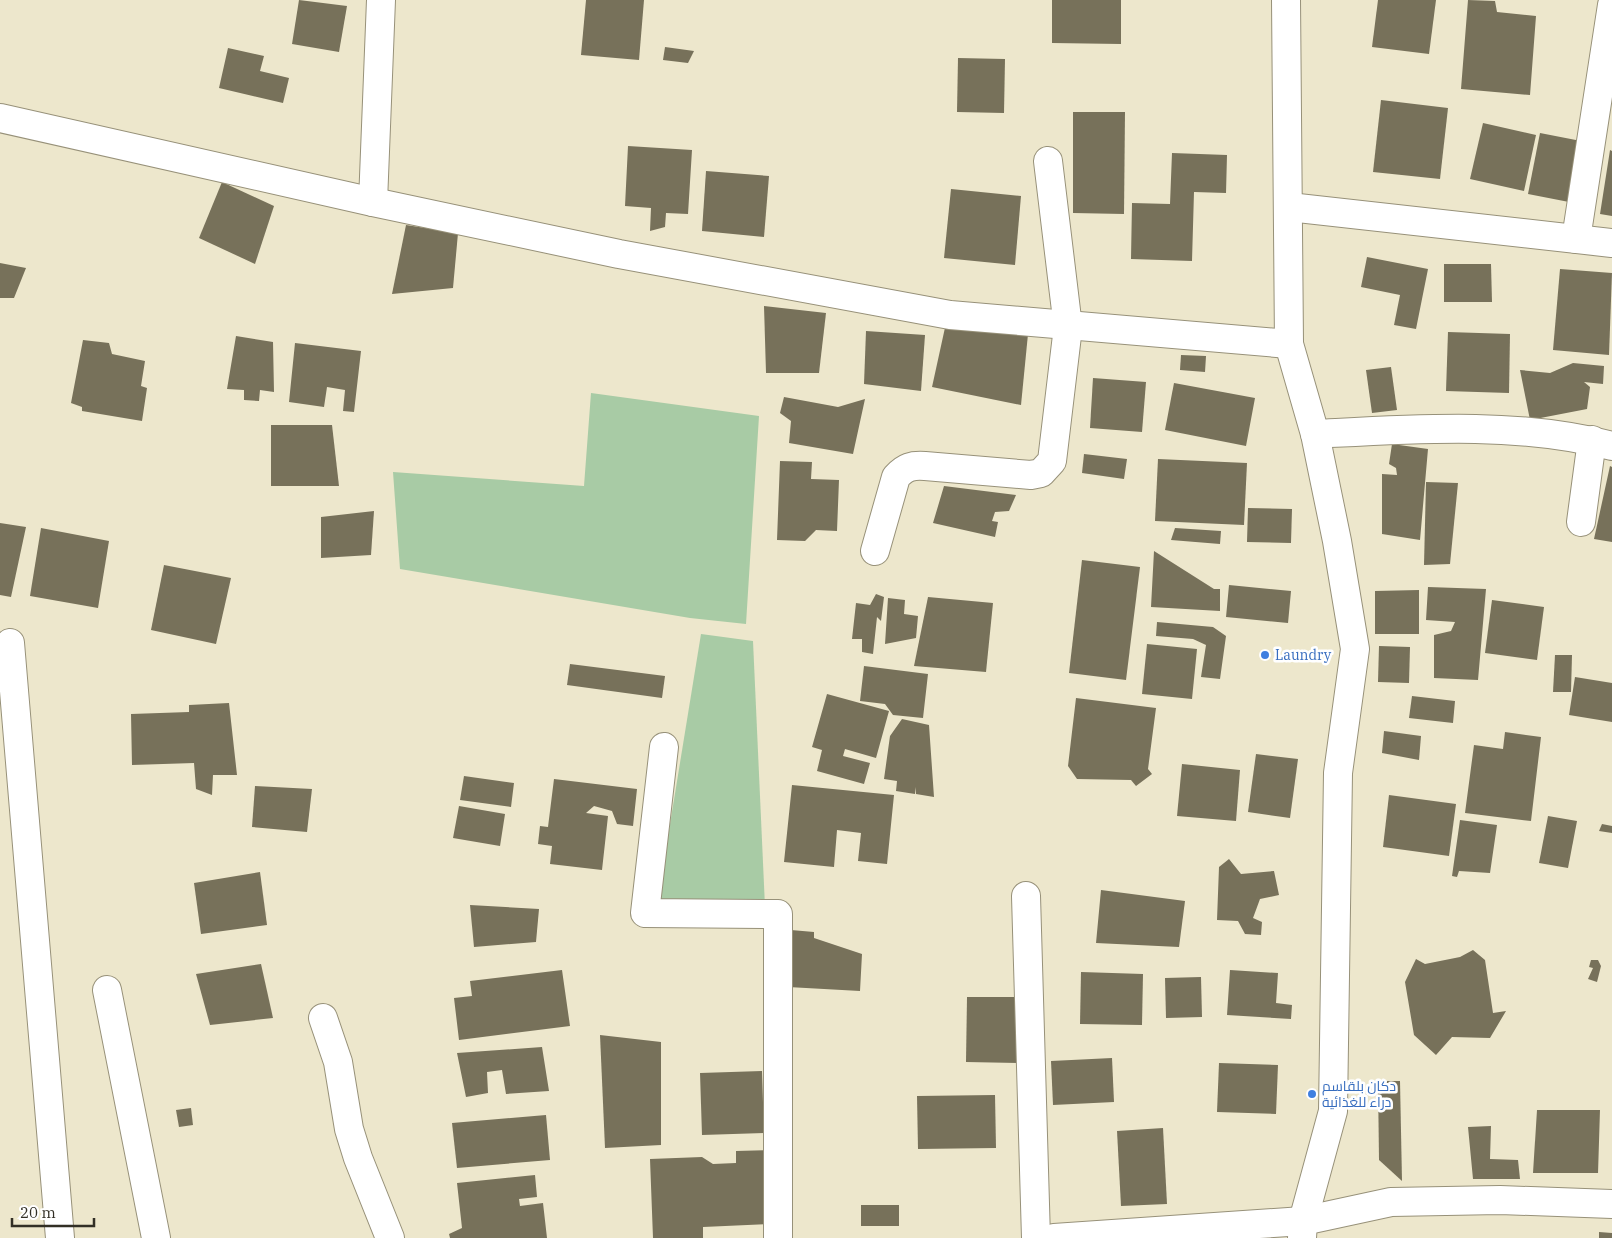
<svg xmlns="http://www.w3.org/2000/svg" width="1612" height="1238" viewBox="0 0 1612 1238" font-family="'IBM Plex Serif',Cairo,serif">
<rect width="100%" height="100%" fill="#ede7cc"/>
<g fill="#a8cba5">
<polygon points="591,393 759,416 746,624 690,618 400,569 393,472 584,486"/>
<polygon points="701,634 753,641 765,907 657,904"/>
</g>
<g fill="#77715a">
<polygon points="299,0 347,6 339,52 292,44"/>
<polygon points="586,0 644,0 639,60 581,55"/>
<polygon points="1052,0 1121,0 1121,44 1052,43"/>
<polygon points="1378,0 1436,0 1429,54 1372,47"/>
<polygon points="1468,0 1495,1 1497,12 1536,16 1530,95 1461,89"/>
<polygon points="665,47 694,51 688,63 663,60"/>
<polygon points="228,48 264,56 260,71 289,78 283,103 219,88"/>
<polygon points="958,58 1005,59 1004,113 957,112"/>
<polygon points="1381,100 1448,108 1440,179 1373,172"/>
<polygon points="1073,112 1125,112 1124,214 1073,213"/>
<polygon points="1483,123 1536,135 1524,191 1470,179"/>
<polygon points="1540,133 1581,141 1569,202 1528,194"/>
<polygon points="628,146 692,150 688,214 666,213 665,227 650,231 651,208 625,206"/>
<polygon points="1610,150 1612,151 1612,216 1600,214"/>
<polygon points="1172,153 1227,155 1226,193 1194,192 1192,261 1131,259 1132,203 1170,204"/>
<polygon points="706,171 769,176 764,237 702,231"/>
<polygon points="222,182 274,206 255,264 199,238"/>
<polygon points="951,189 1021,196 1015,265 944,258"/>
<polygon points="406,225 458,233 453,288 392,294"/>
<polygon points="1367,257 1428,269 1416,329 1394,325 1400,295 1361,287"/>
<polygon points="0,263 26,268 14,298 0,298"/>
<polygon points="1444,264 1491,264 1492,302 1444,302"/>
<polygon points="1560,269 1612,273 1609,355 1553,350"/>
<polygon points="764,306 826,313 819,373 766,373"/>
<polygon points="946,323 1028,334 1021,405 932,387"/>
<polygon points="866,331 925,335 921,391 864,384"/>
<polygon points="1448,332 1510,334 1509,393 1446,391"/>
<polygon points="236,336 273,342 274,392 260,390 259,401 244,400 244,390 227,389"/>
<polygon points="83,340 109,343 112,354 145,361 141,386 147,388 142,421 82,411 82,407 71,403"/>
<polygon points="295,343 361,351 354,412 343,411 345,390 327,387 324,407 289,402"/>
<polygon points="1181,355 1206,356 1205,372 1180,370"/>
<polygon points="1573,363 1604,366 1603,384 1584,382 1590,387 1587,409 1530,420 1520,370 1550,373"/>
<polygon points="1391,367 1397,410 1372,413 1366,370"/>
<polygon points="1093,378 1146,382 1142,432 1090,428"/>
<polygon points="1174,383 1255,398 1246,446 1165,430"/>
<polygon points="784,397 838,407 865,399 853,454 789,443 791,421 780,413"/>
<polygon points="271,425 332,425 339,486 271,486"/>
<polygon points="1392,444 1428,449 1420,540 1382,534 1382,474 1397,475 1396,468 1389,464"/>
<polygon points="1084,454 1127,459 1124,479 1082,473"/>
<polygon points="1158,459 1247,463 1244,525 1155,521"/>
<polygon points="780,461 812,462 811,479 839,480 837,531 816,530 805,541 777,540"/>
<polygon points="1610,466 1612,467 1612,542 1594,539"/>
<polygon points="1426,482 1458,483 1450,564 1424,565"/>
<polygon points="944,486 1016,495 1009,511 995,512 992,521 998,522 995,537 933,523"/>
<polygon points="1248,508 1292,509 1291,543 1247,542"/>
<polygon points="374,511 371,555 321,558 321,517"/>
<polygon points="0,523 26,527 11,597 0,595"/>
<polygon points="41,528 109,541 98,608 30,596"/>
<polygon points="1175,528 1221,531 1220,544 1171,540"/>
<polygon points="1154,551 1214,589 1220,589 1220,611 1151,607"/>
<polygon points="1082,560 1140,567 1126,680 1069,673"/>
<polygon points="164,565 231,578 216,644 151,630"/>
<polygon points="1229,585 1291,591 1288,623 1226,617"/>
<polygon points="1428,587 1486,589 1478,680 1434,678 1434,635 1451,631 1455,622 1426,620"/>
<polygon points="1419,590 1419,634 1375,634 1375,591"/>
<polygon points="876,594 884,597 881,621 877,617 873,654 862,652 862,639 852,639 856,603 870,605"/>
<polygon points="928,597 993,603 986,672 914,666"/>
<polygon points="888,598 905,600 904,614 918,616 916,638 885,644"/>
<polygon points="1492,600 1544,607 1537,660 1485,653"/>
<polygon points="1157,622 1213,627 1226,636 1220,679 1201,677 1206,645 1193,639 1156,636"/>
<polygon points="1147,644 1197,649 1192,699 1142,694"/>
<polygon points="1379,646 1410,647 1409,683 1378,682"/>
<polygon points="1555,655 1572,655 1571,692 1553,692"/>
<polygon points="570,664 665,676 662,698 567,685"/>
<polygon points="864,666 928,674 923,718 893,715 885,704 860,701"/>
<polygon points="1575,677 1612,683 1612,722 1569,715"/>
<polygon points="827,694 889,711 876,758 845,749 843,756 870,763 864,784 817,771 822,750 812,747"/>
<polygon points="1412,696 1455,701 1453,723 1409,718"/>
<polygon points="1076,698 1156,708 1148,769 1152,774 1136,786 1131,780 1077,779 1068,766"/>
<polygon points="229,703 237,775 213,775 212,795 196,789 194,763 132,765 131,714 189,712 189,705"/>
<polygon points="902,719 929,725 934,797 916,794 916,787 915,794 896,791 897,781 884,779 890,736"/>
<polygon points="1384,731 1421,736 1419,760 1382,753"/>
<polygon points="1505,732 1541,737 1531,821 1465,813 1474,745 1503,749"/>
<polygon points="1256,754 1298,759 1290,818 1248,812"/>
<polygon points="1182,764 1240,770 1236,821 1177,816"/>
<polygon points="464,776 514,783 511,807 460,800"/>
<polygon points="554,779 637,789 633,826 617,824 612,811 594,806 586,813 608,816 602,870 550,864 552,846 538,844 540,826 548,827"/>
<polygon points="792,785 894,795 887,864 858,861 861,833 837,830 834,867 784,862"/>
<polygon points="255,786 312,789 307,832 252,827"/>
<polygon points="1389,795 1456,804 1449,856 1383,847"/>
<polygon points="459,806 505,814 500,846 453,838"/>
<polygon points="1548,816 1577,821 1568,868 1539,863"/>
<polygon points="1460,820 1497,825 1490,873 1459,871 1457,877 1452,876"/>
<polygon points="1602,824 1612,826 1612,833 1599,831"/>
<polygon points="1229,859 1241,874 1274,871 1279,895 1260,899 1253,918 1262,922 1261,935 1245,934 1238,921 1217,920 1219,867"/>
<polygon points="260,872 267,925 201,934 194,883"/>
<polygon points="1101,890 1185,901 1179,947 1096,943"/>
<polygon points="470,905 539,909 536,942 474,947"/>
<polygon points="791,930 814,932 814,938 862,954 860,991 788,987"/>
<polygon points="1473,950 1485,960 1493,1013 1506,1011 1490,1038 1452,1037 1436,1055 1414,1035 1405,982 1416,959 1425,964 1460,957"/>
<polygon points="1591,960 1598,960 1601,966 1597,982 1588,979 1593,968 1589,967"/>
<polygon points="261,964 273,1018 210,1025 196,974"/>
<polygon points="562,970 570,1026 459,1040 454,998 472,996 470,981"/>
<polygon points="1230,970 1278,973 1276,1003 1292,1005 1291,1019 1227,1015"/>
<polygon points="1081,972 1143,974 1142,1025 1080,1024"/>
<polygon points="1201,977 1202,1017 1166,1018 1165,978"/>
<polygon points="967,997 1023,997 1022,1063 966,1062"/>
<polygon points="600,1035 661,1042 661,1145 605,1148"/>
<polygon points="542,1047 549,1091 506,1094 502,1070 487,1072 488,1093 466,1097 457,1053"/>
<polygon points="1112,1058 1114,1102 1053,1105 1051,1061"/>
<polygon points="1219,1063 1278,1065 1276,1114 1217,1112"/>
<polygon points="762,1071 764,1133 702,1135 700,1073"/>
<polygon points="1378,1081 1400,1081 1402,1181 1379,1160"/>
<polygon points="995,1095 996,1148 918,1149 917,1096"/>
<polygon points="191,1108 193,1125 179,1127 176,1110"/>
<polygon points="1537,1110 1600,1110 1598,1173 1533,1173"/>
<polygon points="546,1115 550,1160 457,1168 452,1123"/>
<polygon points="1491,1126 1490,1159 1518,1160 1520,1179 1473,1179 1468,1127"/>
<polygon points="1163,1128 1167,1204 1121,1206 1117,1131"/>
<polygon points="769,1150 772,1224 703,1227 703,1238 653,1238 650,1159 702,1157 713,1164 736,1163 736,1151"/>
<polygon points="535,1175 537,1197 519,1199 520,1206 543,1203 547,1238 450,1238 449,1234 462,1228 457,1183"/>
<rect x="861" y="1205" width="38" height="21"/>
<polygon points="1599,1232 1612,1233 1612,1238 1599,1238"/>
</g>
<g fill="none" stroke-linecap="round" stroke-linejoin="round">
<g stroke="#979179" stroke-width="30">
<g id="minor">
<polyline points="1286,0 1289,344 1315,434 1337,541 1355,649 1338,773 1333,1111 1303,1221 1302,1238"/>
<polyline points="0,118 373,202 619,254 950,315 1289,344"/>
<polyline points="373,202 381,0"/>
<polyline points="1289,207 1612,243"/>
<polyline points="1576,239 1612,5"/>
<path d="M1315,434C1412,429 1518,421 1612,446"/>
<polyline points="1581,522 1592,440"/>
<path d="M875,551L896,477C905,467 912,465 925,466L1031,475L1041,473L1052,461L1068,327L1048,161"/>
<polyline points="10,643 60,1238"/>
<polyline points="664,747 645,913 778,914 778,1238"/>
<polyline points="1026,896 1036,1238"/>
<polyline points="107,990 156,1238"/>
<polyline points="323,1018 338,1062 349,1129 358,1158 390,1238"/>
<polyline points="1054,1238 1303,1221 1391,1202 1500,1200 1612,1204"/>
</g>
</g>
<use href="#minor" stroke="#fff" stroke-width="28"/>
</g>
<g fill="#3f7fe0" stroke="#fff" stroke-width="2">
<circle cx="1265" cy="655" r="5"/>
<circle cx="1312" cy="1094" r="5"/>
</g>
<g text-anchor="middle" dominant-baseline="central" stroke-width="5" stroke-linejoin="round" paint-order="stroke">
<g font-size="14" fill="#366cbe" stroke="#fff" text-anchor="start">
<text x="1275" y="655">Laundry</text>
<text x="1322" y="1086">دكان بلقاسم<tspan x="1322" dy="16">دراء للغذائية</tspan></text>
</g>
</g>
<path d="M12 1218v8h82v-8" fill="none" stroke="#322f25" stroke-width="2.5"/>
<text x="20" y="1218" font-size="15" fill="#322f25" stroke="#ffffff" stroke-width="4" paint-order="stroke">20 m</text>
</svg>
